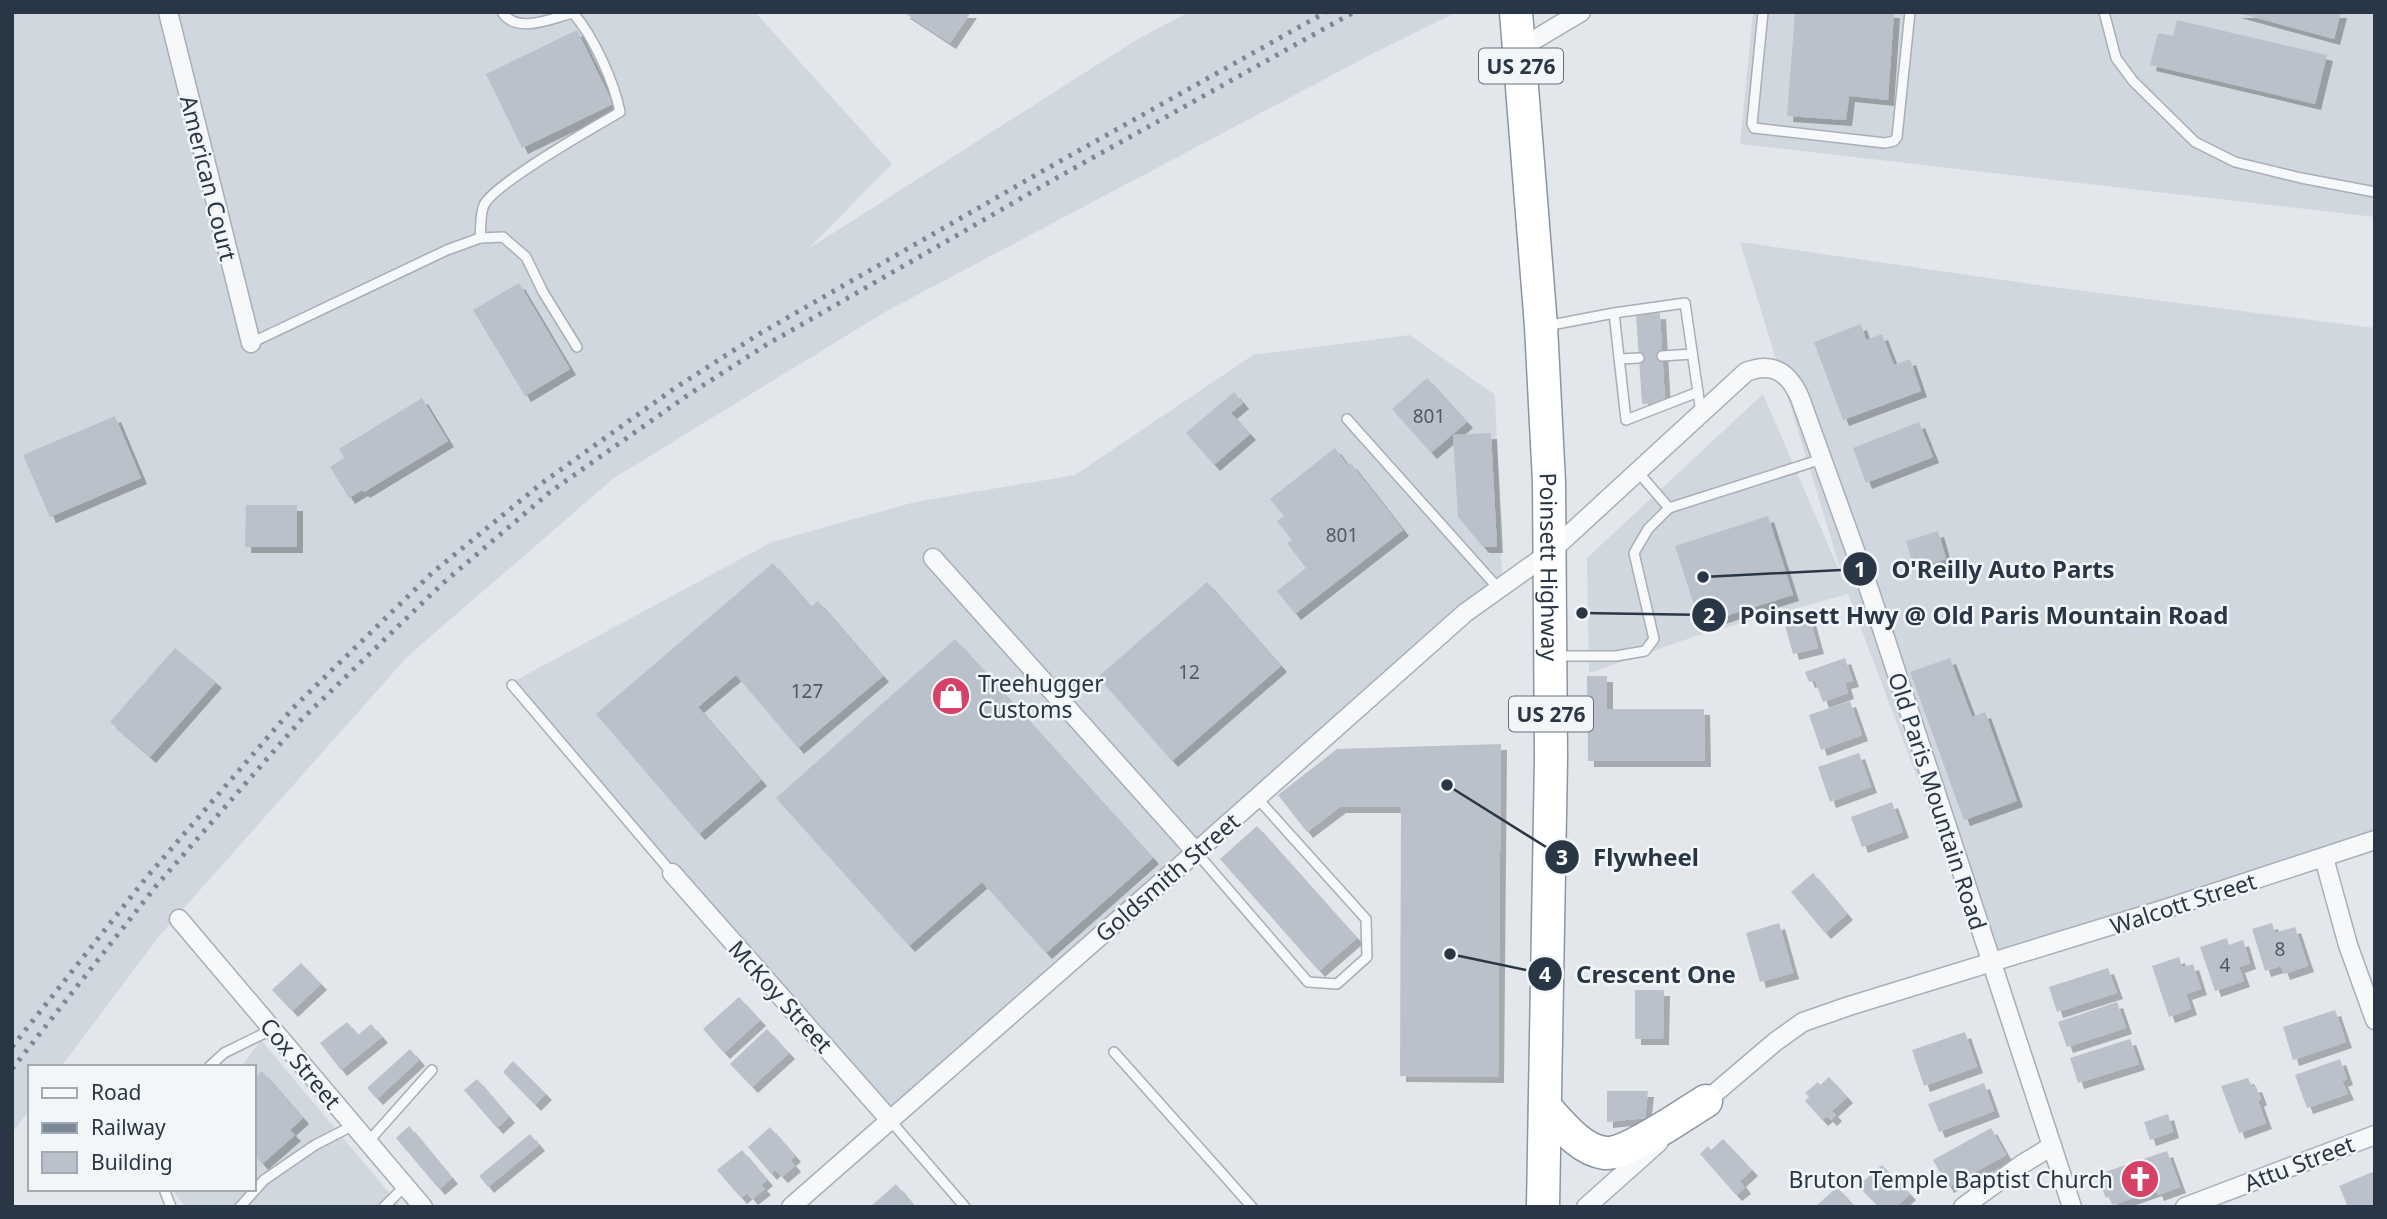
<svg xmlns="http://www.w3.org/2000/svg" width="2387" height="1219" viewBox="0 0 2387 1219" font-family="'Noto Sans',sans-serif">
<defs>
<filter id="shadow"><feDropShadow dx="6" dy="6" stdDeviation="0" flood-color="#0004"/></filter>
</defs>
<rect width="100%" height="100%" fill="#e3e7ec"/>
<g fill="#d1d7de">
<polygon points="12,12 755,12 892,164 808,249 1136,40 1189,12 1457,12 1372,54 885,312 614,478 408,656 160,935 61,1067 30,1067 30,1109 12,1133"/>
<polygon points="1753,12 2375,12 2375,217 1740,144"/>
<polygon points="1740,242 2045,286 2375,328 2375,840 1991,973 1848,594 1699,635 1589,673 1587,558 1763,394 1845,584"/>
<polygon points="1410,335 1495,395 1502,575 1338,726 1195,864 885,1112 513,682 772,542 915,502 1075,475 1253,355"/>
<polygon points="261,1040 401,1207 186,1207 171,1189 254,1189 254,1067 241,1067"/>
</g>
<g fill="#bac1ca" filter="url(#shadow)">
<polygon points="903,12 971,12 950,43"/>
<polygon points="1795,12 1894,12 1888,100 1849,96 1846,120 1787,116"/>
<polygon points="2235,12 2341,12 2334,39"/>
<polygon points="2177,20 2327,55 2315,104 2150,65 2158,33 2173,36"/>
<polygon points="577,30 613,104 522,148 486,74"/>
<polygon points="519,283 570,369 525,396 473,310"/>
<polygon points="1660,313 1665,402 1642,404 1636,314"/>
<polygon points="1861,324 1866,340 1882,334 1894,365 1910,359 1921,391 1843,420 1814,342"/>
<polygon points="1427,378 1467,422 1431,453 1392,409"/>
<polygon points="1234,392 1243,403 1231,413 1250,434 1214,465 1186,433"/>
<polygon points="422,398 448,441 364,492 362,490 349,498 330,467 344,458 339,449"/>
<polygon points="115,416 141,478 50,517 23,455"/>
<polygon points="1919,422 1933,457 1866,483 1853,448"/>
<polygon points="1491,433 1497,547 1483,547 1458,517 1453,435"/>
<polygon points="1335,448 1348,466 1351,463 1403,530 1295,614 1277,591 1306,568 1287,543 1292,540 1277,521 1284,516 1270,499"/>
<polygon points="246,505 297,505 297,547 245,547"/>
<polygon points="1768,516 1793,595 1700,624 1675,546"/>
<polygon points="1938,531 1946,559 1914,569 1906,541"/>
<polygon points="773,563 811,607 818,601 883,676 798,748 736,675 698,707 761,780 699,834 596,714"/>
<polygon points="1207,582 1281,666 1172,761 1098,677"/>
<polygon points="1808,612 1818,648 1793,654 1783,618"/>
<polygon points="955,639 1153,858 1046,953 982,882 909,946 776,798"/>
<polygon points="175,648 216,682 150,757 110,722"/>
<polygon points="1845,658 1853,681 1845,683 1848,693 1823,702 1815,680 1809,682 1805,672"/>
<polygon points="1950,658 1972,717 1985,712 2017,801 1964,820 1910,672"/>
<polygon points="1587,676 1607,676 1607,709 1704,709 1705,761 1588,761"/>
<polygon points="1850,701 1862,735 1821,750 1809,715"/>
<polygon points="1501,744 1498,1077 1400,1076 1401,807 1340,807 1307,832 1278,795 1337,749"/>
<polygon points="1859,753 1871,787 1830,802 1818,767"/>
<polygon points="1892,802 1903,832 1862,847 1851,817"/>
<polygon points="1257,826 1357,938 1319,971 1220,859"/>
<polygon points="1813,873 1847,914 1825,933 1791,892"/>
<polygon points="1779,923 1793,973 1760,982 1746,933"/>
<polygon points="2272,923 2275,933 2295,927 2308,966 2284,974 2281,966 2265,971 2252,929"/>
<polygon points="2227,938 2229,945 2243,940 2250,963 2239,967 2244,981 2215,991 2200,947"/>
<polygon points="2179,957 2182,967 2193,964 2201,989 2186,994 2191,1009 2169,1017 2152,966"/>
<polygon points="301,963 321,984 292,1011 272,990"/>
<polygon points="2108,968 2117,993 2057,1012 2049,987"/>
<polygon points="1635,990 1664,990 1663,1039 1635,1039"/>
<polygon points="739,997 760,1020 724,1053 703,1029"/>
<polygon points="2117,1002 2126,1028 2067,1047 2058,1022"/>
<polygon points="2335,1010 2346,1042 2293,1060 2283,1027"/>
<polygon points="347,1022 358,1035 371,1024 382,1037 341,1070 320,1043"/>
<polygon points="767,1029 789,1053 752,1087 730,1064"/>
<polygon points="1965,1032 1977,1067 1924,1086 1912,1050"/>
<polygon points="2130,1039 2139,1064 2078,1083 2070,1058"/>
<polygon points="410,1049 419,1060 377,1099 367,1088"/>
<polygon points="2340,1059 2347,1079 2342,1081 2348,1094 2307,1108 2295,1075"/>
<polygon points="513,1061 546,1094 535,1105 503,1072"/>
<polygon points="262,1071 303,1118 290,1130 295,1135 262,1164 254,1154 254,1079"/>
<polygon points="1829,1077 1847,1097 1832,1111 1836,1115 1831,1120 1827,1116 1822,1120 1805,1101 1809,1097 1805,1093 1818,1082 1820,1085"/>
<polygon points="2248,1078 2252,1087 2256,1086 2261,1099 2258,1101 2266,1123 2239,1133 2221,1086"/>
<polygon points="477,1079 509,1117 497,1128 464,1090"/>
<polygon points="1984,1083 1994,1111 1939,1132 1928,1104"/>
<polygon points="1607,1091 1648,1091 1645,1118 1607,1122"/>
<polygon points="2168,1114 2173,1132 2150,1140 2144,1122"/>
<polygon points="409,1126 452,1178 439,1189 396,1138"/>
<polygon points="770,1127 795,1156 790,1160 795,1166 782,1177 775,1170 771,1174 748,1147"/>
<polygon points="1991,1128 2006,1155 1948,1187 1933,1160"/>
<polygon points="530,1134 539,1145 488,1187 479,1176"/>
<polygon points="1723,1139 1752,1170 1740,1181 1745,1188 1736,1195 1700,1154 1708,1146 1711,1150"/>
<polygon points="742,1150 767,1180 761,1185 765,1189 752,1199 747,1193 741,1198 717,1170"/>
<polygon points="2167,1151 2180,1187 2158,1195 2156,1190 2113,1205 2110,1196 2106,1198 2101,1186 2106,1185 2102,1173"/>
<polygon points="1882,1165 1910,1194 1896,1207 1879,1207 1858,1186"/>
<polygon points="2375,1171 2375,1207 2348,1207 2339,1186"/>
<polygon points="896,1184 915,1207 870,1207"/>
<polygon points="1837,1187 1855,1207 1815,1207"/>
</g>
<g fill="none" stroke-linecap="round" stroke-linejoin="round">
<g stroke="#a7aeb7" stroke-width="12">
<g id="lane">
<path d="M502,12C517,35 552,18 573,13C594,37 614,82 620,112C594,127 495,183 484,205C480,213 481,229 480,238L503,237L526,257L543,292L577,347"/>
<polyline points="1763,12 1752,124 1754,128 1885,143 1894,141 1897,137 1910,12"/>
<polyline points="2104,12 2116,58 2133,81 2195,142 2235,162 2301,178 2375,192"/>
<polyline points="1614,313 1626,420 1698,392"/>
<polyline points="1546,326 1614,313 1685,303 1701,413"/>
<polyline points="251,343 447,250 480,238"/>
<polyline points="1662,356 1692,354"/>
<polyline points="1619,359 1639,358"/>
<polyline points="1347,419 1499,589"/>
<polyline points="1638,472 1669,508"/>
<polyline points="1556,656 1616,656 1645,651 1654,639 1634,553 1648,529 1669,508 1822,459"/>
<polyline points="512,685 672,873"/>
<polyline points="1196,852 1308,982 1337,984 1367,957 1366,919 1257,798"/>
<polyline points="1114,1052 1252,1207"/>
<polyline points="209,1067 224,1053 273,1029"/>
<polyline points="889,1119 965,1207"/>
<polyline points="368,1142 432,1070"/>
<polyline points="164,1189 171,1207"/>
<polyline points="240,1207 264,1180 315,1145 354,1125"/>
<polyline points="384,1207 405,1186"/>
</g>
</g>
<g stroke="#a7aeb7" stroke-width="21">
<g id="street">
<polyline points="168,12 251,343"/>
<polyline points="1519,49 1581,12"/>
<polyline points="933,558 1196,852"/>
<polyline points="2324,858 2348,945 2375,1020"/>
<polyline points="672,873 889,1119"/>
<polyline points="179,919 423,1207"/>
<polyline points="1701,1105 1775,1042 1803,1022 1849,1006 2171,907 2375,840"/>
<path d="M791,1207L1196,852L1465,613L1549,553L1746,372C1774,361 1789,373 1800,398L1870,592L2072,1207"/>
<polyline points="1586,1207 1659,1142"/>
<polyline points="1963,1207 2021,1165 2052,1146"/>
<polyline points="2185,1207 2375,1135"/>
</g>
</g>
<g stroke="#8996a3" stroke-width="35">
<g id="highway">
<path id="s1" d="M1516,12L1541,326L1549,482L1551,758L1543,1207"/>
<path d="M1545,1107C1561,1124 1580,1150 1605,1153C1627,1155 1686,1113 1706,1101"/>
</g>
</g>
<use href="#lane" stroke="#f6f8fa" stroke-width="9"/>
<use href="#street" stroke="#f6f8fa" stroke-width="18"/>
<use href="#highway" stroke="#fff" stroke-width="32"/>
<g stroke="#7b8896" stroke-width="5" stroke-dasharray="3.5 7" stroke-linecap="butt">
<polyline points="12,1047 146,878 293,708 432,573 542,483 675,388 759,334 1055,164 1326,12"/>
<polyline points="12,1069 156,886 301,720 442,584 550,492 688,395 766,345 1060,176 1354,12"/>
</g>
</g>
<defs>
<g id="shop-disc" transform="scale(2.0125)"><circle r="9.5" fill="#d64267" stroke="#f3f6f9"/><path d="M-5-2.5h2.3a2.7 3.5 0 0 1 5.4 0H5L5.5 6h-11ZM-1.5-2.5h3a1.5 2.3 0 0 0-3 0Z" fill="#fff"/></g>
<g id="church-disc" transform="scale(2.0125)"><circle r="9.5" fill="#d64267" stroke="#f3f6f9"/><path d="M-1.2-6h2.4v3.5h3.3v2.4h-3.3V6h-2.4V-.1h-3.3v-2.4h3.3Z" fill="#fff"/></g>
</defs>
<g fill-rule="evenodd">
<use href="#shop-disc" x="951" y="696"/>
<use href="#church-disc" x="2140" y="1179"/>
</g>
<g text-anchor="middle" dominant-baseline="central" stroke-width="5" stroke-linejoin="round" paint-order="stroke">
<g font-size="19" fill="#4d5966">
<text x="1429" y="416">801</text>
<text x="1342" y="535">801</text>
<text x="1189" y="672">12</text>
<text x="807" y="691">127</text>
<text x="2280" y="949">8</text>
<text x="2225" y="965">4</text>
</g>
<g fill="#f3f6f9" stroke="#66707b" stroke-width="2">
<rect x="1479" y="48.5" width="84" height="35" rx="5"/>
<rect x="1509" y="696.5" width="84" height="35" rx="5"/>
</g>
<g font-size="21" font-weight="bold" fill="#293645">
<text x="1521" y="66">US 276</text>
<text x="1551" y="714">US 276</text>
</g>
<g font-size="23" fill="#293645" stroke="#f3f6f9">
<text transform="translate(209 178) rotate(76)">American Court</text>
<text stroke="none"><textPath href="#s1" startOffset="556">Poinsett Highway</textPath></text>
<text transform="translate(1938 801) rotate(72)">Old Paris Mountain Road</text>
<text transform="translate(1167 877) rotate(-41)">Goldsmith Street</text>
<text transform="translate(2183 903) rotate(-18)">Walcott Street</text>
<text transform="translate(781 996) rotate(48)">McKoy Street</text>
<text transform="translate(301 1063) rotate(50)">Cox Street</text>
<text transform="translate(2299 1163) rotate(-21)">Attu Street</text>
</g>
<g font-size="23" fill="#293645" stroke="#f3f6f9" text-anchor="start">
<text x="978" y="683">Treehugger<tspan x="978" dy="26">Customs</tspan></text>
<text x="2113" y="1179" text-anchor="end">Bruton Temple Baptist Church</text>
</g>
</g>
<path fill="none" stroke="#293645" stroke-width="2.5" d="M1703 577L1860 569M1582 613L1709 615M1447 785L1562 857M1450 954L1545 974"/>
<g fill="#293645" stroke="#f3f6f9" stroke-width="2.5">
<circle cx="1703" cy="577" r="7"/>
<circle cx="1582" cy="613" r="7"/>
<circle cx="1447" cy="785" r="7"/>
<circle cx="1450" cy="954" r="7"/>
<circle cx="1860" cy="569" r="18"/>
<circle cx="1709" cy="615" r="18"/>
<circle cx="1562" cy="857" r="18"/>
<circle cx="1545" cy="974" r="18"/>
</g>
<g font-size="21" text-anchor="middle" font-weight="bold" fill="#fff">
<text x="1860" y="577">1</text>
<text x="1709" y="623">2</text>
<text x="1562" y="865">3</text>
<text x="1545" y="982">4</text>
</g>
<g font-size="24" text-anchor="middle" font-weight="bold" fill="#293645" stroke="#f3f6f9" stroke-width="5" stroke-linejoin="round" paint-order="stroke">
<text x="2003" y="578">O'Reilly Auto Parts</text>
<text x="1984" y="624">Poinsett Hwy @ Old Paris Mountain Road</text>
<text x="1646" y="866">Flywheel</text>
<text x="1656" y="983">Crescent One</text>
</g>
<rect width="2387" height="1219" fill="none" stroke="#293645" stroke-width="28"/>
<rect x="28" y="1065" width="228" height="126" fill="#f3f6f9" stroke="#a2a9b1" stroke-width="2"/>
<rect x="42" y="1088" width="35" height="10" fill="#f6f8fa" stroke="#a2a9b1" stroke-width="2"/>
<text x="91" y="1100" font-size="21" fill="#293645">Road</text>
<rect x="42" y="1123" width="35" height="10" fill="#7b8896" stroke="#a2a9b1" stroke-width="2"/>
<text x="91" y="1135" font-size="21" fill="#293645">Railway</text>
<rect x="42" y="1152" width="35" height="21" fill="#bac1ca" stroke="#a2a9b1" stroke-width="2"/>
<text x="91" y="1170" font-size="21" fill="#293645">Building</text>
</svg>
